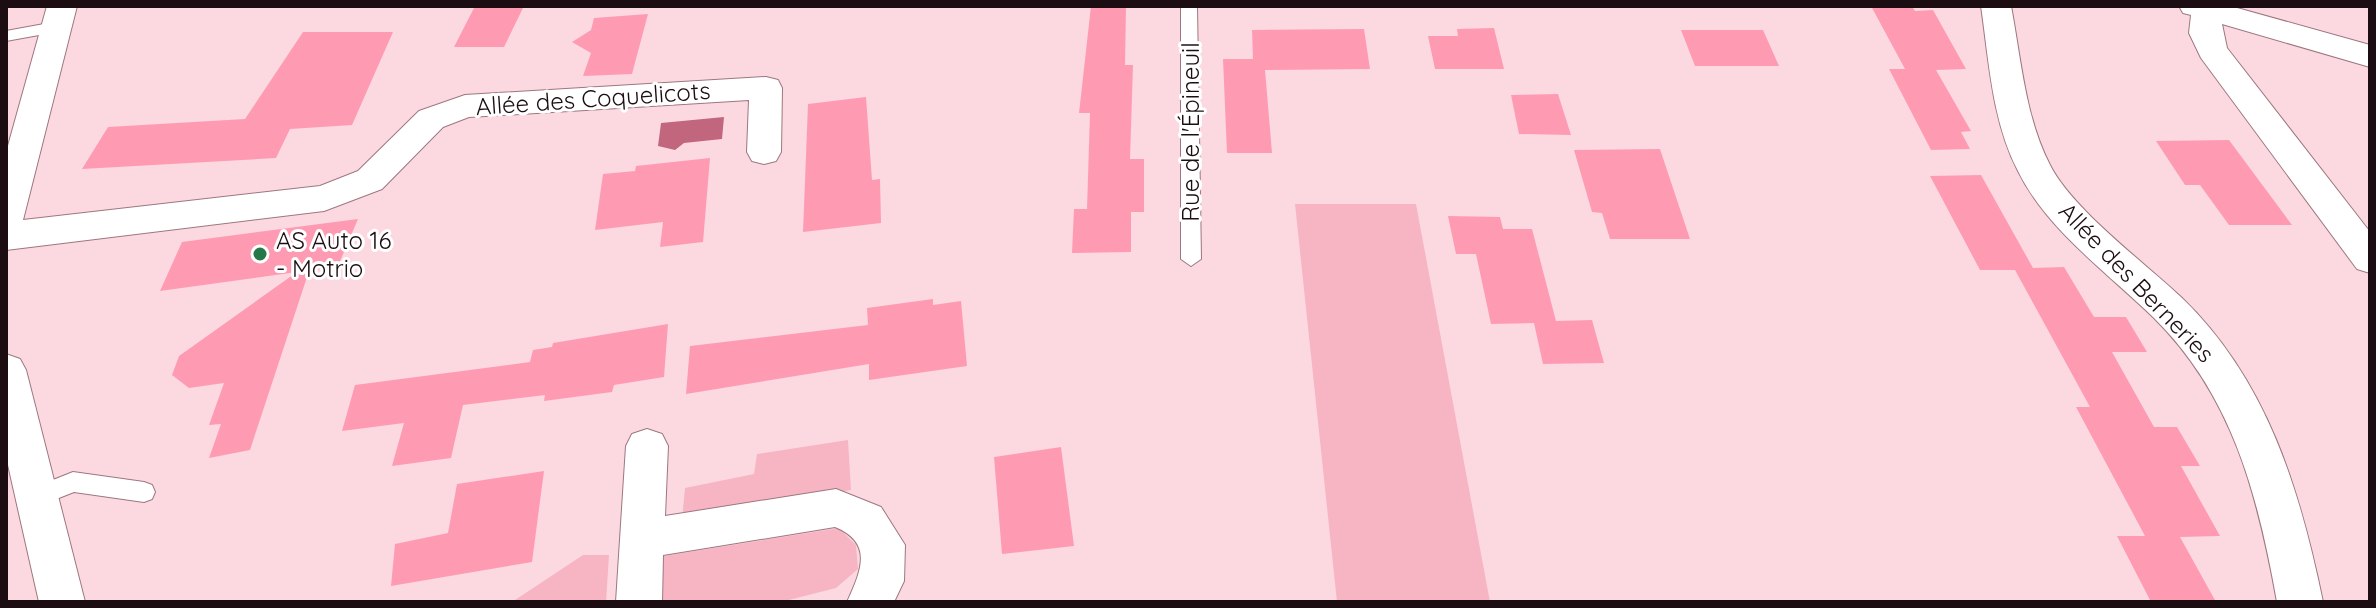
<svg xmlns="http://www.w3.org/2000/svg" width="2376" height="608" viewBox="0 0 2376 608" font-family="Quicksand,sans-serif">
<rect width="100%" height="100%" fill="#fcd9e0"/>
<g fill="#f7b5c4">
<polygon points="1295,204 1416,204 1490,602 1337,602"/>
<polygon points="848,440 851,490 682,520 685,488 754,474 757,454"/>
<polygon points="839,528 856,545 858,569 836,588 781,602 654,602 664,556"/>
<polygon points="583,555 609,555 606,602 512,602"/>
</g>
<polygon fill="#c2667e" points="724,117 722,139 684,143 675,150 658,146 661,123"/>
<g fill="#fe9bb3">
<polygon points="475,6 524,6 504,47 454,47"/>
<polygon points="1091,6 1126,6 1125,65 1133,65 1130,159 1144,159 1144,212 1131,212 1131,252 1072,253 1074,209 1087,209 1090,113 1079,113"/>
<polygon points="1871,6 1912,6 1915,11 1933,10 1966,69 1936,70 1971,131 1961,132 1970,149 1931,150 1889,69 1905,69"/>
<polygon points="648,14 632,74 583,76 591,53 572,42 591,30 594,18"/>
<polygon points="1494,28 1504,69 1435,69 1428,36 1458,36 1457,29"/>
<polygon points="1364,29 1370,69 1265,70 1272,153 1227,153 1223,59 1253,59 1252,30"/>
<polygon points="1681,30 1763,30 1779,66 1695,66"/>
<polygon points="303,32 393,32 352,125 290,129 276,158 82,169 108,127 245,119"/>
<polygon points="1558,94 1571,135 1519,134 1511,95"/>
<polygon points="866,97 872,180 880,179 881,223 803,232 808,104"/>
<polygon points="2229,140 2292,225 2229,225 2200,185 2185,185 2156,141"/>
<polygon points="1660,149 1690,239 1610,239 1602,213 1592,212 1574,150"/>
<polygon points="710,158 703,242 660,247 663,222 595,230 603,174 635,171 636,166"/>
<polygon points="1981,175 2033,268 2064,267 2094,317 2126,317 2147,352 2112,352 2154,427 2177,427 2200,466 2181,466 2220,536 2180,537 2216,602 2151,602 2117,536 2145,536 2076,407 2090,407 2015,270 1980,270 1930,176"/>
<polygon points="1448,216 1500,217 1503,229 1532,229 1556,321 1592,320 1604,363 1543,364 1534,323 1491,324 1476,254 1456,254"/>
<polygon points="358,219 338,266 309,271 250,450 209,458 221,424 209,425 224,383 189,388 172,375 179,356 297,272 160,291 182,242"/>
<polygon points="933,299 933,305 961,301 967,366 869,380 869,364 686,394 690,346 868,325 867,308"/>
<polygon points="668,324 664,377 614,385 612,392 597,394 544,401 545,395 463,405 451,458 392,466 404,423 342,431 355,385 530,362 533,350 552,347 553,343"/>
<polygon points="1061,447 1074,546 1002,554 994,457"/>
<polygon points="544,471 532,562 391,586 395,544 448,533 457,484"/>
</g>
<g fill="none" stroke-linecap="round" stroke-linejoin="round">
<g stroke="#9d777f" stroke-width="2">
<g id="service">
<polygon points="1181,6 1197,6 1201,259 1191,266 1181,259"/>
<polygon points="55,22 63,27 61,31 6,41 6,31"/>
<polygon points="73,472 144,482 152,485 155,492 152,499 144,502 74,492 36,507 28,504 25,497 28,490"/>
</g>
</g>
<g stroke="#9d777f" stroke-width="2">
<g id="minor">
<polygon points="47,6 77,6 23,220 320,186 358,171 419,111 465,95 766,77 778,80 782,88 781,152 776,161 764,164 752,161 747,152 749,100 469,117 443,127 382,189 324,211 6,250 6,153"/>
<path d="M1981,6H2011C2021,58 2025,117 2050,165C2072,209 2145,263 2182,298C2267,380 2300,490 2323,602H2277C2258,496 2233,396 2154,318C2108,273 2047,230 2018,171C1992,121 1989,61 1981,6Z"/>
<polygon points="2179,6 2230,6 2370,45 2370,67 2222,24 2227,48 2370,232 2370,273 2357,269 2201,58 2189,33 2191,15 2183,13"/>
<polygon points="6,354 20,359 26,370 85,602 39,602 6,456"/>
<path d="M647,429L662,434L668,446L665,516L836,489L881,507L905,545L904,581L894,602H847C861,571 874,543 835,527L663,555L662,602H616L626,446L632,434Z"/>
</g>
</g>
<use href="#service" fill="#fff" fill-rule="evenodd"/>
<use href="#minor" fill="#fff" fill-rule="evenodd"/>
</g>
<circle fill="#267849" stroke="#fff" stroke-width="3" cx="260" cy="254" r="8"/>
<g text-anchor="middle" dominant-baseline="central" stroke-width="6" stroke-linejoin="round" paint-order="stroke">
<g font-size="24" fill="#1b0d11" stroke="#fff">
<text transform="translate(593 98) rotate(-4)">Allée des Coquelicots</text>
<text transform="translate(1190 132) rotate(-90)">Rue de l'Épineuil</text>
<text transform="translate(2137 282) rotate(46)">Allée des Berneries</text>
</g>
<g font-size="24" fill="#1b0d11" stroke="#fff" text-anchor="start">
<text x="276" y="240">AS Auto 16<tspan x="276" dy="28">- Motrio</tspan></text>
</g>
</g>
<rect width="2376" height="608" fill="none" stroke="#1b0d11" stroke-width="16"/>
</svg>
